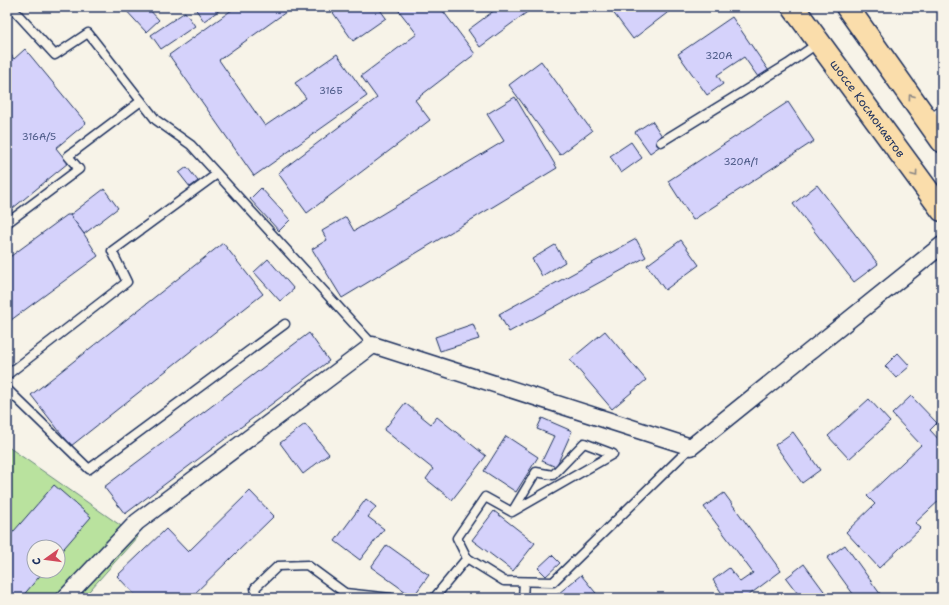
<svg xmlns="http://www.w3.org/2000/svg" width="949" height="605" viewBox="0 0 949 605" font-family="'Shantell Sans',sans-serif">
<rect width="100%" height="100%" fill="#f7f3e8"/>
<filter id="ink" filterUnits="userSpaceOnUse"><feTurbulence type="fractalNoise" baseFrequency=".025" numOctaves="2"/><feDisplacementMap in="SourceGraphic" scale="8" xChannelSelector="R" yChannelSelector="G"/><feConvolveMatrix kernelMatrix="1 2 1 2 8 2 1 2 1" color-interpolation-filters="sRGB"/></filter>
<g filter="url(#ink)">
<path fill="#b9e29e" stroke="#6a887e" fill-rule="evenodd" d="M7,446L137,537L83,598H7ZM34,547H58V571H34Z"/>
<g fill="#d5d2fb" stroke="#1b2f5e">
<polygon points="123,7 147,7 159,20 146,32"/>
<polygon points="194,7 224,7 204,21"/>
<polygon points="236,7 293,7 219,60 265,126 306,98 295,83 337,54 367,96 254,176 169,55"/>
<polygon points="329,7 378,7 386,18 353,41"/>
<polygon points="396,7 440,7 475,54 415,100 430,120 307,213 278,173 377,98 361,76 417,34"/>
<polygon points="499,7 534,7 480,47 468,30"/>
<polygon points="609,7 675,7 633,39"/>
<polygon points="185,12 195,26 161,49 151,35"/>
<polygon points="732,17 773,77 763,84 744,57 717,75 723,84 707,95 678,54"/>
<polygon points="25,49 86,123 56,148 68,163 7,213 7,50 14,59"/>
<polygon points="541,61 592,131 560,155 509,85"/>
<polygon points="515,97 557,168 342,298 312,249 327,240 322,231 346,217 354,231 504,141 487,114"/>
<polygon points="788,102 814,141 693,220 668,181"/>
<polygon points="652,121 666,142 650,153 635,132"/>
<polygon points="631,142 642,158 621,173 610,156"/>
<polygon points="187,167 198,181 190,187 179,173"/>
<polygon points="817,185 878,264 854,282 793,204"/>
<polygon points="261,188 290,220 279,231 250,199"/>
<polygon points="104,189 118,208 84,234 70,215"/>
<polygon points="67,215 70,215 84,234 98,256 7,323 7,259"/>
<polygon points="636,239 646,257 509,332 499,314"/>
<polygon points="681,240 699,265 665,290 647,265"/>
<polygon points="223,243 263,294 71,446 31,395"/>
<polygon points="555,245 565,262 542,276 532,259"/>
<polygon points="268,259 294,289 280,301 254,272"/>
<polygon points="473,324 479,339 440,351 435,337"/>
<polygon points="605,331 646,380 612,409 570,360"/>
<polygon points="309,333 329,361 125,514 104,487"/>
<polygon points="898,353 910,366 896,378 885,366"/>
<polygon points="911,396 937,423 930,430 942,443 942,498 915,523 921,528 879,568 846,532 875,504 867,496 921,445 892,414"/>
<polygon points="869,399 890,422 849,459 828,436"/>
<polygon points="405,403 431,424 437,417 486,456 452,500 426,479 433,469 384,430"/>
<polygon points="542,418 572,431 556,467 542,461 554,436 537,429"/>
<polygon points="305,424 329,454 303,474 280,443"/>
<polygon points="793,432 820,470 802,483 775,445"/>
<polygon points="506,436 538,457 516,492 484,471"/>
<polygon points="54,485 91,517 58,555 58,547 34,547 34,571 44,571 21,598 7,598 7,539"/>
<polygon points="250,491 274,516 190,598 138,598 117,576 166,529 188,552"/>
<polygon points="724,493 781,571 745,598 725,598 713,580 729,568 740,582 753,573 704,507"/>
<polygon points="366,499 376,507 368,517 384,529 360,560 335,541"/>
<polygon points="494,511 535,543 513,571 472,540"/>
<polygon points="387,545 429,575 413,597 371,567"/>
<polygon points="845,545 883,598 856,598 827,558"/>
<polygon points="552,555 560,563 546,576 538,568"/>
<polygon points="804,564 829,598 801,598 786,578"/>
<polygon points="581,575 600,598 553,598"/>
</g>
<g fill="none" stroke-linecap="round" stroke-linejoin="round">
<g stroke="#1b2f5e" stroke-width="11">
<g id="lane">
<polyline points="11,7 55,55 88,33 156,120 191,145 373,345"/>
<polyline points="928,120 942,110"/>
<polyline points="661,142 788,64 818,43"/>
<polyline points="7,223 79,169 68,156 141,101"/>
<polyline points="7,375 127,282 112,251 217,174"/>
<polyline points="7,389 89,469 285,324"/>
<polyline points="467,558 457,538 485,497 512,512 536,472 553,475 584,443 613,454 512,512"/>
<polyline points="257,598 255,588 278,566 307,565 345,593 391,598"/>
<polyline points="339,598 345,593"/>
<polyline points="434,598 467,558 504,581 553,582 691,447"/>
<polyline points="523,598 524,582"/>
</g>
</g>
<g stroke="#1b2f5e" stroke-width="19">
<polyline id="street" points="65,598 137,522 373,345 691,447 942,245"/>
</g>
<g stroke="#1b2f5e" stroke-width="25">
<g id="primary">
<path id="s1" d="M793,7L942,210"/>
<polyline points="847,7 942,141"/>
</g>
</g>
<use href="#lane" stroke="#f7f3e8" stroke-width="8"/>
<use href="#street" stroke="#f7f3e8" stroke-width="16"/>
<use href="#primary" stroke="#faddab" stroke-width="22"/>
</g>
<defs><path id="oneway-chevron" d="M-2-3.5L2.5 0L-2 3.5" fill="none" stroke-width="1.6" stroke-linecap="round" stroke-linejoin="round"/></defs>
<g stroke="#8a8684">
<use href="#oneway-chevron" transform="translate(911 97) rotate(-126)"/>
<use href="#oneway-chevron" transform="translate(915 174) rotate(54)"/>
</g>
</g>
<g text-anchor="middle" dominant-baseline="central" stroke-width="3.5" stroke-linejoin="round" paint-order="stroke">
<g font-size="10" fill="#4a5885">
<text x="719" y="55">320А</text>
<text x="331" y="90">316Б</text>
<text x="39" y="136">316А/5</text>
<text x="741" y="161">320А/1</text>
</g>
<g font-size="12" fill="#1b2f5e" stroke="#f7f3e8">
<text stroke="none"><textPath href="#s1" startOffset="126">шоссе Космонавтов</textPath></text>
</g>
</g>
<rect width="949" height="605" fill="none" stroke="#f7f3e8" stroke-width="24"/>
<rect x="12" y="12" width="925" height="581" fill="none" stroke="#1b2f5e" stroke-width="1.5" filter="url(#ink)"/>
<g transform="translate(46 559) rotate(256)"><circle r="19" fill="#f7f3e8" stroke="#9fa5b1"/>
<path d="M0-3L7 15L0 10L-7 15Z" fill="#d1495b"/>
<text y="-6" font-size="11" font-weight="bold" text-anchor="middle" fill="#1b2f5e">С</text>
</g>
</svg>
